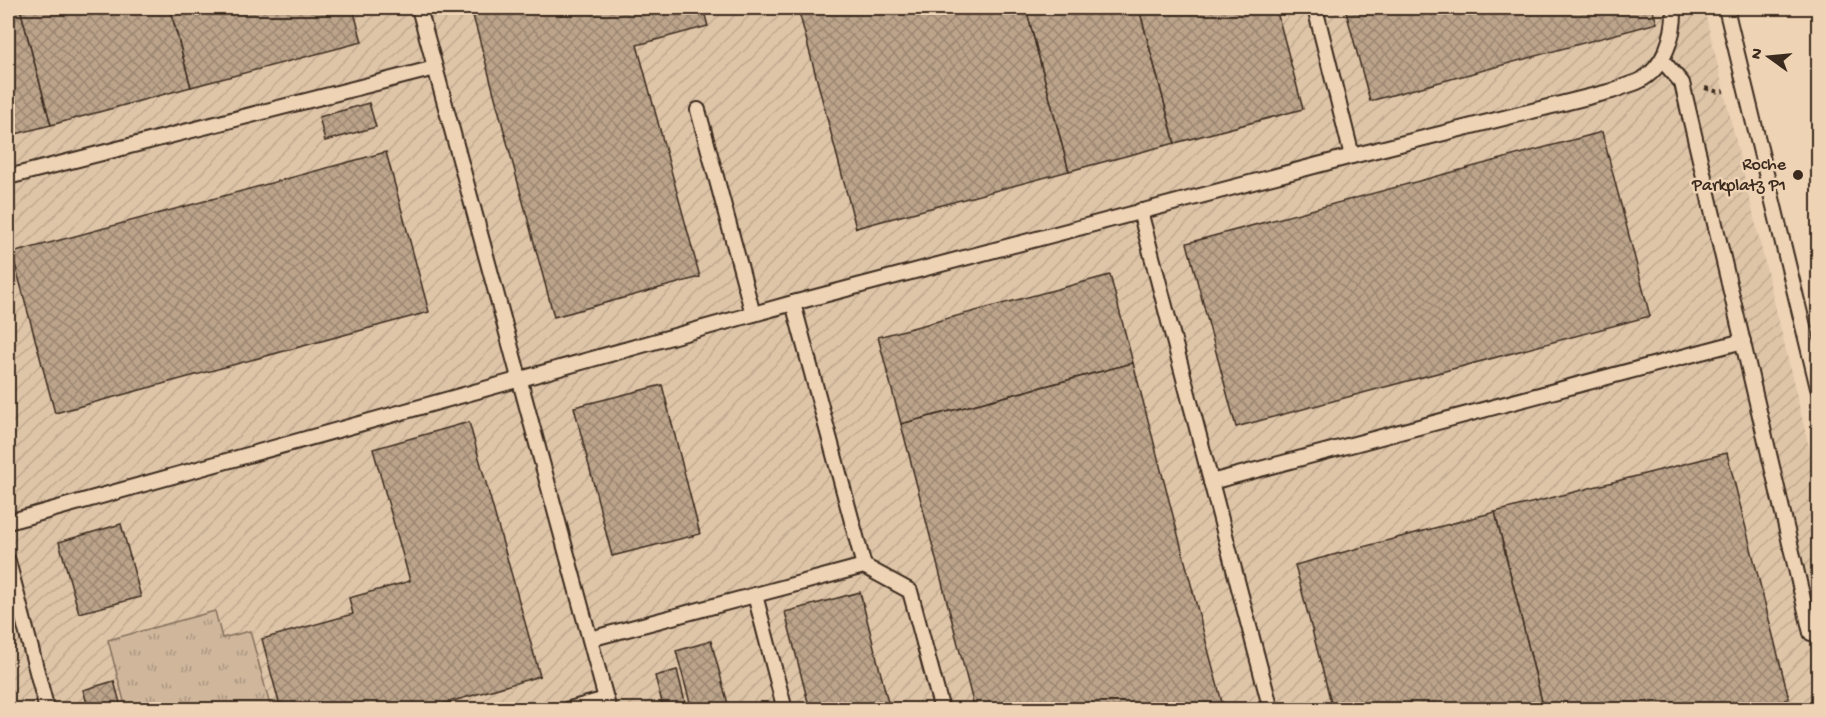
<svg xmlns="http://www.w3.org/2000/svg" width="1826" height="717" viewBox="0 0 1826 717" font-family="'Gochi Hand',sans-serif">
<defs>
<pattern id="industrial-furrows" width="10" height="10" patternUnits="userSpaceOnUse" patternTransform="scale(1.5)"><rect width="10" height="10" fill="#dfc5a8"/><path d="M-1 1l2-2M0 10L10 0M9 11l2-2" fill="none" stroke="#c0a990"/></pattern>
<pattern id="grass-tufts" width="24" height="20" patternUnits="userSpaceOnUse" patternTransform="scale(1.5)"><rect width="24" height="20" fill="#d0b79c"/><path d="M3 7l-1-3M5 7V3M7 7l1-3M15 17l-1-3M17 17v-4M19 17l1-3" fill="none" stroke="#aa957f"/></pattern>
<pattern id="building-cross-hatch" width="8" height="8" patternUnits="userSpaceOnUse" patternTransform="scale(1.5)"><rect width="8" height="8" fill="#bca48b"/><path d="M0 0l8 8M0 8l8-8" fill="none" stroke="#9a8671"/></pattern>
</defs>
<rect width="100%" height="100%" fill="#eed3b5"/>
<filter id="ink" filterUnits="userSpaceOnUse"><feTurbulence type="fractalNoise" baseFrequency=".0167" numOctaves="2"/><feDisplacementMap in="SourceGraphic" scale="12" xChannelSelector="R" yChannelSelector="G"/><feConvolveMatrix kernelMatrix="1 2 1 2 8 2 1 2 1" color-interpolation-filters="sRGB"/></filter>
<g filter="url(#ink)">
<polygon fill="url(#industrial-furrows)" points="8,8 1704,8 1818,485 1818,709 8,709"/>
<polygon fill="url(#grass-tufts)" stroke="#86705d" stroke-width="1.5" points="215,611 222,638 250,631 271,709 126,709 108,640"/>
<g fill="url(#building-cross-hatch)" stroke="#3b2a1e" stroke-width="1.5">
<polygon points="8,8 20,8 51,125 8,136"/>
<polygon points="20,8 170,8 191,87 51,125"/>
<polygon points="170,8 353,8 362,42 191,87"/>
<polygon points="471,8 703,8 708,26 637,45 700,277 554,317"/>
<polygon points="798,8 1026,8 1069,171 856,228"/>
<polygon points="1026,8 1139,8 1175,143 1069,171"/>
<polygon points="1139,8 1276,8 1303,109 1175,143"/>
<polygon points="1345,8 1652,8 1657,23 1370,101"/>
<polygon points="369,103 376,127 325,141 319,117"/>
<polygon points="1602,132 1650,316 1236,427 1187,243"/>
<polygon points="386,152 429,312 55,413 12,253"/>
<polygon points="1110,275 1133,363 901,424 878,337"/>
<polygon points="1133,363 1224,710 975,710 901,424"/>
<polygon points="662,385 700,534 612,556 574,407"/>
<polygon points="469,422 540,676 422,710 281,710 262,639 353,614 349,598 410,581 373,449"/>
<polygon points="1727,453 1789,699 1748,710 1544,710 1495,512"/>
<polygon points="1495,512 1544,710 1333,710 1295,565"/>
<polygon points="121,524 141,597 79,613 59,542"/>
<polygon points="860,592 890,710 810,710 785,612"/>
<polygon points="711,641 728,704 707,710 692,710 676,651"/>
<polygon points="677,670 687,710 664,710 655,676"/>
<polygon points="114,681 122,710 89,710 83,690"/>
</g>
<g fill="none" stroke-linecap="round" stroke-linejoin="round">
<g stroke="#3b2a1e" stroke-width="18">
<g id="service">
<polyline points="419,8 609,710"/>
<polyline points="1315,8 1352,156"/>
<polyline points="1726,8 1818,388"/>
<polyline points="1662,60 1682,83 1811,633"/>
<polyline points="698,110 753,314"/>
<polyline points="8,177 435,68"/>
<polyline points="1140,211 1271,710"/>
<polyline points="793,303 864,566 910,591 942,710"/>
<polyline points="1211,482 1743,341"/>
<path d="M8,522L793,303L1352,156L1612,91C1621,87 1630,85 1639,81C1665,68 1675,34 1674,8"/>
<polyline points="8,561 47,710"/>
<polyline points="755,595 785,710"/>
<polyline points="590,639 864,566"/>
<polyline points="566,710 606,699"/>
</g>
</g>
<polyline stroke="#3b2a1e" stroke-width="4" stroke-dasharray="4.5 4.5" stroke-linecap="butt" points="1705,88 1719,92 1724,91"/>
<use href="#service" stroke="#eed3b5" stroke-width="14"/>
</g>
</g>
<circle fill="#3b2a1e" stroke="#eed3b5" stroke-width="2" cx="1798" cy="175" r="6"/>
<g text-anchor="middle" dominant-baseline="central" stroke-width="5" stroke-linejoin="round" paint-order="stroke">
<g font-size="18" fill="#3b2a1e" stroke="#eed3b5" text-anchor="end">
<text x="1786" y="165">Roche<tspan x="1786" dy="21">Parkplatz P1</tspan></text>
</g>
</g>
<rect width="1826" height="717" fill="none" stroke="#eed3b5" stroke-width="30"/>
<rect x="15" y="15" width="1796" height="687" fill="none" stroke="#3b2a1e" stroke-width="2" filter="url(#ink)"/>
<g transform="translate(1769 57) rotate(285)" stroke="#eed3b5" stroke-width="4.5" paint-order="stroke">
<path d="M0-4.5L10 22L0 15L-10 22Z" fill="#3b2a1e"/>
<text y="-9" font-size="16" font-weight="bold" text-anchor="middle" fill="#3b2a1e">N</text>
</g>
</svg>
